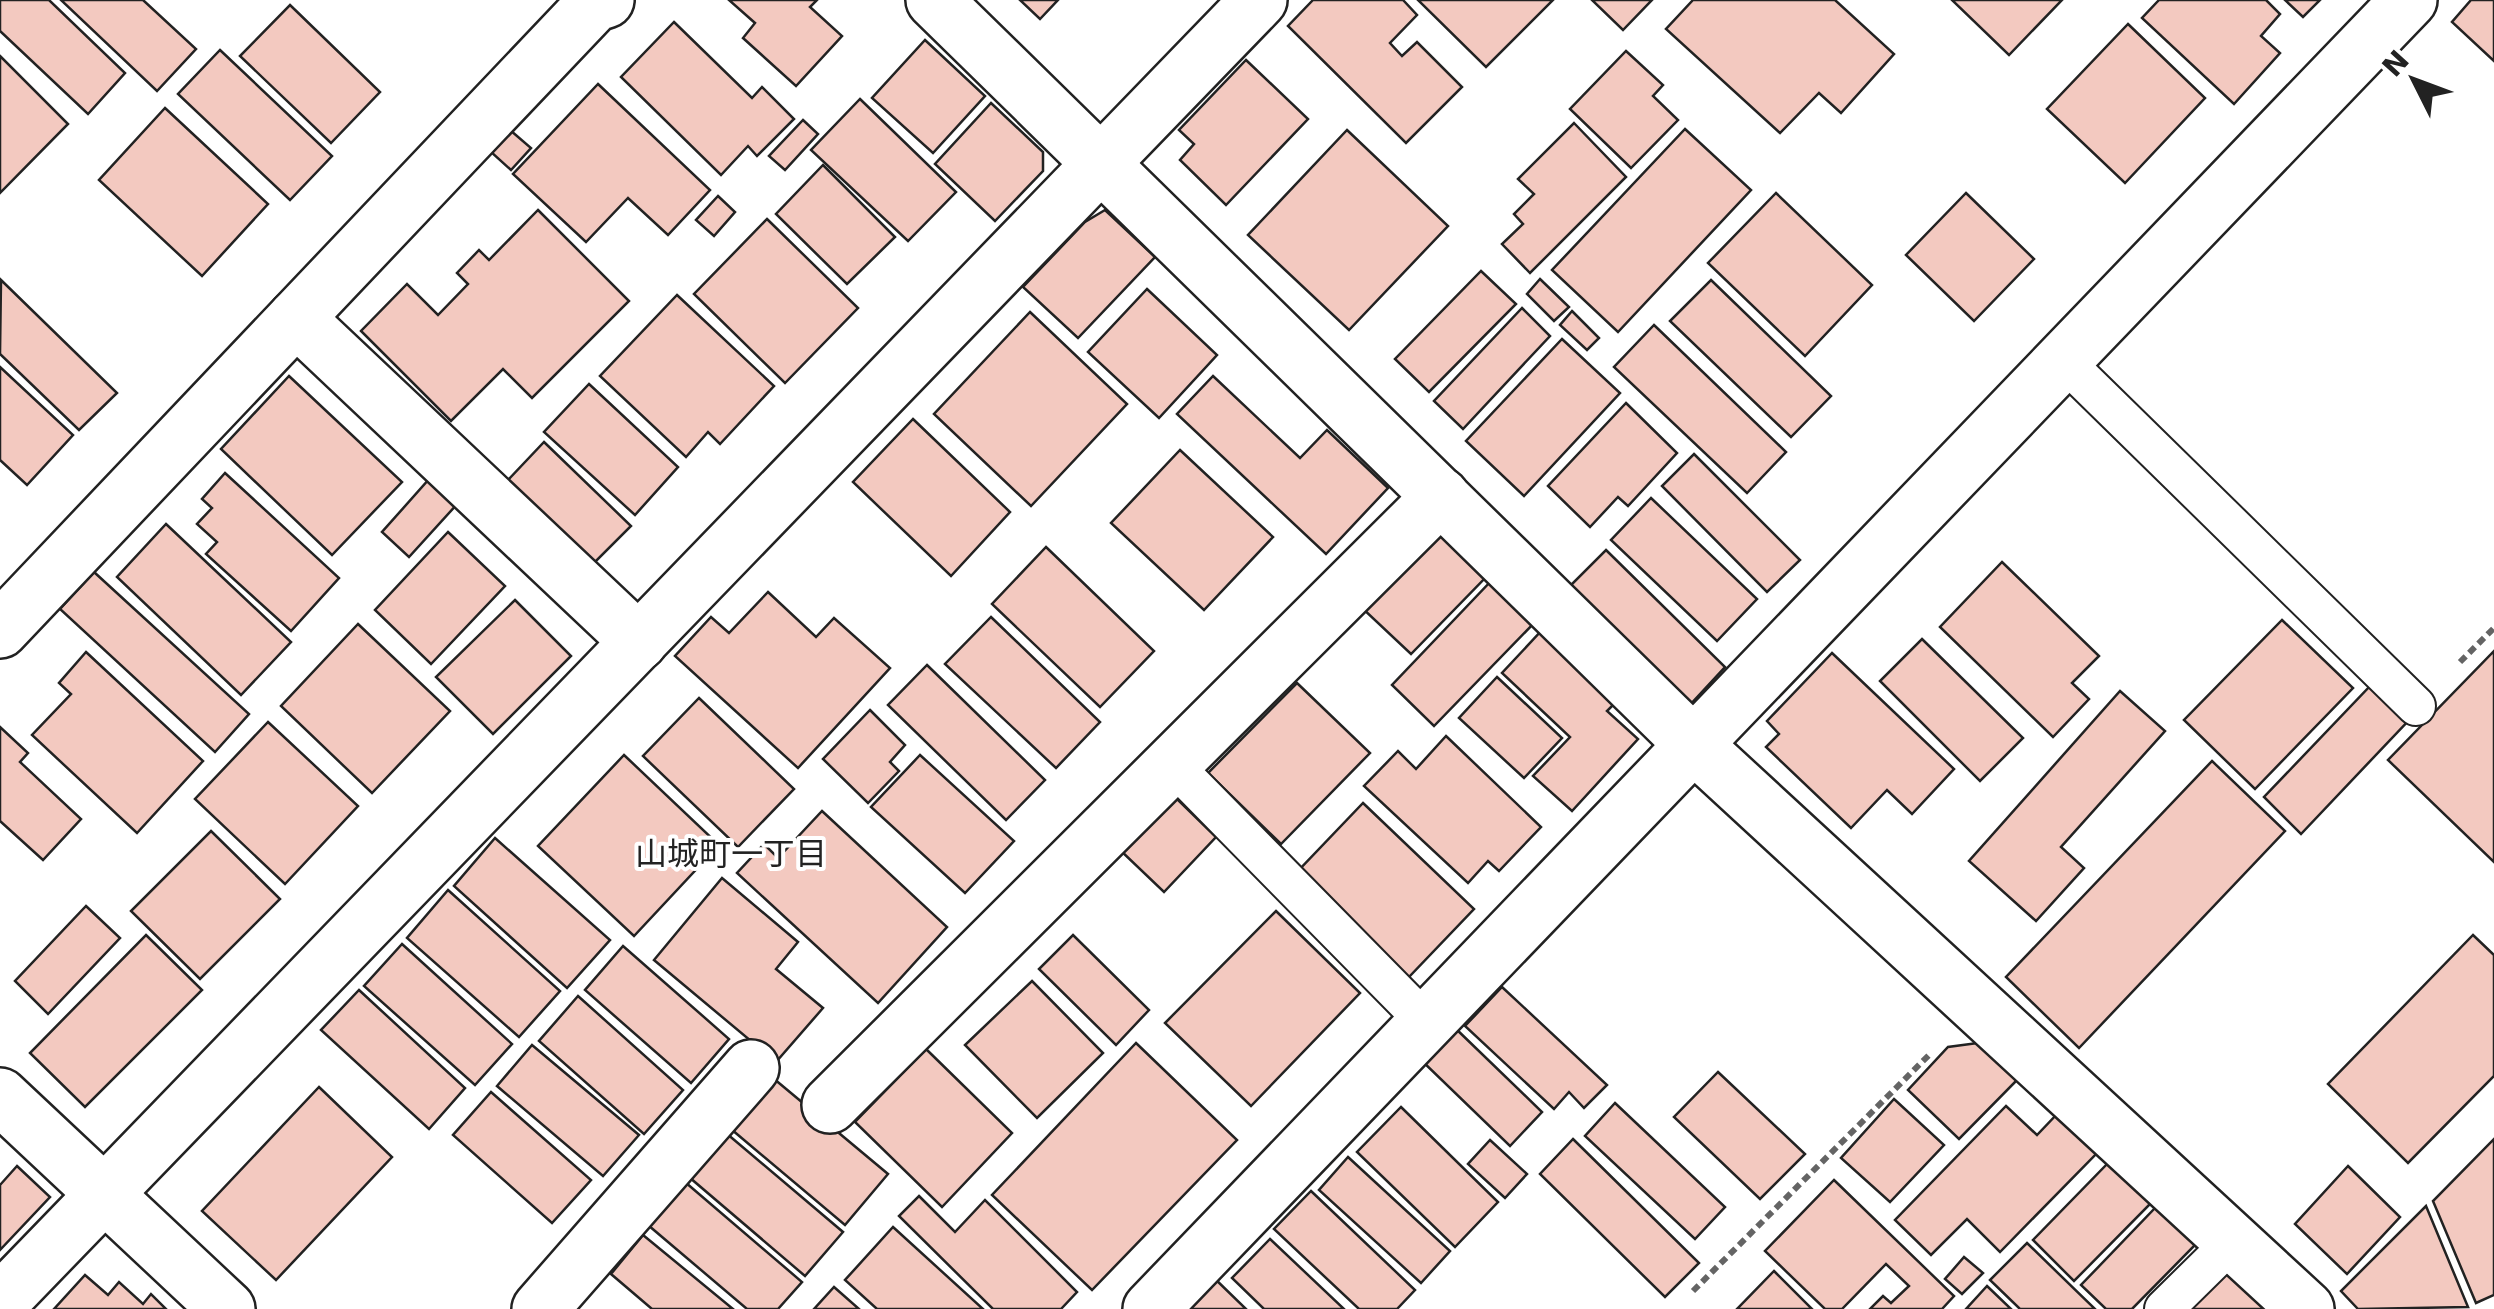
<svg xmlns="http://www.w3.org/2000/svg" width="2494" height="1309" viewBox="0 0 2494 1309" font-family="'DejaVu Sans','Noto Sans JP',sans-serif">
<rect width="100%" height="100%" fill="#fff"/>
<g fill="#f3c9c0" stroke="#222" stroke-width="2.5">
<polygon points="0,0 49,0 125,73 88,114 0,31"/>
<polygon points="61,0 143,0 196,49 157,91"/>
<polygon points="729,0 817,0 810,7 842,36 796,86 743,38 755,23"/>
<polygon points="1020,0 1058,0 1040,19"/>
<polygon points="1313,0 1403,0 1417,15 1390,43 1402,56 1417,42 1462,87 1406,143 1288,26"/>
<polygon points="1418,0 1553,0 1486,67"/>
<polygon points="1592,0 1652,0 1623,30"/>
<polygon points="1693,0 1835,0 1894,54 1841,113 1819,93 1780,133 1666,29"/>
<polygon points="1952,0 2062,0 2009,55"/>
<polygon points="2159,0 2266,0 2280,14 2261,36 2280,53 2234,104 2142,18"/>
<polygon points="2285,0 2320,0 2303,17"/>
<polygon points="2471,0 2494,0 2494,61 2452,22"/>
<polygon points="290,5 380,92 331,143 240,56"/>
<polygon points="674,22 752,98 762,87 794,119 757,156 748,146 721,175 621,77"/>
<polygon points="2128,24 2205,98 2125,183 2047,109"/>
<polygon points="925,40 985,96 933,153 872,98"/>
<polygon points="220,50 332,156 290,200 178,94"/>
<polygon points="1626,51 1663,85 1653,96 1678,120 1631,168 1570,109"/>
<polygon points="0,56 68,124 0,193"/>
<polygon points="1246,60 1308,119 1226,205 1180,160 1194,144 1179,130"/>
<polygon points="598,84 710,190 668,235 628,198 586,242 513,174"/>
<polygon points="860,99 956,192 908,241 811,150"/>
<polygon points="991,103 1043,152 1043,171 995,221 935,164"/>
<polygon points="165,108 268,204 202,276 99,180"/>
<polygon points="803,120 818,134 785,170 769,156"/>
<polygon points="1574,123 1626,177 1530,273 1502,244 1523,224 1514,214 1534,194 1518,179"/>
<polygon points="1685,129 1751,190 1618,332 1552,270"/>
<polygon points="510,130 531,148 511,170 491,152"/>
<polygon points="1347,130 1448,226 1349,330 1248,235"/>
<polygon points="823,165 895,237 847,284 776,214"/>
<polygon points="1776,193 1872,285 1805,356 1708,263"/>
<polygon points="1966,193 2034,259 1974,321 1906,255"/>
<polygon points="718,196 735,212 714,236 696,220"/>
<polygon points="538,210 629,301 532,398 503,369 451,421 361,331 407,284 438,315 468,284 457,273 479,250 489,260"/>
<polygon points="1105,210 1155,257 1078,338 1023,287 1085,222"/>
<polygon points="767,219 858,308 785,383 694,294"/>
<polygon points="1481,271 1516,304 1429,392 1395,359"/>
<polygon points="1540,279 1569,307 1554,321 1527,294"/>
<polygon points="1,280 117,393 79,430 0,354"/>
<polygon points="1711,280 1831,396 1791,437 1670,321"/>
<polygon points="1147,289 1217,355 1159,418 1088,352"/>
<polygon points="677,295 774,386 720,444 708,432 686,457 600,376"/>
<polygon points="1522,308 1550,336 1463,429 1434,401"/>
<polygon points="1572,311 1599,338 1587,350 1560,325"/>
<polygon points="1030,312 1127,404 1031,506 934,414"/>
<polygon points="1654,325 1786,452 1747,493 1614,367"/>
<polygon points="1562,339 1620,393 1524,496 1466,441"/>
<polygon points="0,367 73,435 27,485 0,460"/>
<polygon points="289,376 402,482 332,555 221,449"/>
<polygon points="1213,376 1300,458 1327,430 1388,488 1326,554 1177,414"/>
<polygon points="589,384 678,467 635,515 544,432"/>
<polygon points="1626,403 1677,453 1628,506 1618,497 1590,527 1548,486"/>
<polygon points="913,419 1010,512 951,576 853,482"/>
<polygon points="544,442 631,526 592,565 507,481"/>
<polygon points="1180,450 1273,537 1204,610 1111,523"/>
<polygon points="1694,454 1800,560 1767,592 1662,486"/>
<polygon points="225,473 339,578 291,631 206,554 217,542 197,524 212,508 202,499"/>
<polygon points="430,478 459,502 409,557 382,532"/>
<polygon points="1651,498 1757,599 1717,641 1611,540"/>
<polygon points="166,524 291,642 241,695 117,577"/>
<polygon points="1439,526 1488,575 1411,654 1361,607"/>
<polygon points="448,532 505,586 431,664 375,610"/>
<polygon points="1046,547 1154,651 1100,707 992,604"/>
<polygon points="1606,550 1725,667 1687,708 1566,590"/>
<polygon points="2002,562 2099,656 2072,683 2089,699 2053,737 1940,627"/>
<polygon points="94,572 249,714 215,752 60,609"/>
<polygon points="1493,579 1536,621 1434,726 1392,685"/>
<polygon points="768,592 816,637 834,618 890,668 798,768 675,656 711,617 729,633"/>
<polygon points="515,600 571,656 493,734 436,677"/>
<polygon points="991,617 1100,722 1056,768 945,664"/>
<polygon points="2282,620 2353,688 2255,789 2184,720"/>
<polygon points="358,624 450,711 372,793 281,706"/>
<polygon points="1543,629 1619,699 1607,711 1638,739 1572,811 1533,776 1570,737 1502,673"/>
<polygon points="1922,639 2023,738 1980,781 1880,681"/>
<polygon points="2494,651 2494,862 2388,760"/>
<polygon points="86,652 203,761 137,833 32,735 71,694 59,683"/>
<polygon points="1832,653 1954,769 1912,814 1887,790 1851,828 1766,747 1779,734 1767,721"/>
<polygon points="927,665 1045,780 1006,820 888,705"/>
<polygon points="1497,677 1562,738 1524,778 1459,718"/>
<polygon points="1297,683 1370,753 1281,844 1208,773"/>
<polygon points="2372,684 2410,719 2301,834 2264,797"/>
<polygon points="2120,691 2165,731 2061,847 2084,868 2036,921 1969,861"/>
<polygon points="699,698 794,789 738,847 643,756"/>
<polygon points="870,710 905,745 890,762 899,771 868,803 823,759"/>
<polygon points="268,722 358,806 285,884 195,799"/>
<polygon points="0,727 28,753 20,762 81,819 43,860 0,821"/>
<polygon points="1446,736 1541,827 1499,871 1488,861 1468,883 1364,786 1398,751 1416,769"/>
<polygon points="624,755 719,845 634,936 538,846"/>
<polygon points="920,755 1014,841 965,893 871,807"/>
<polygon points="2212,761 2285,831 2079,1048 2006,977"/>
<polygon points="1174,796 1216,837 1164,892 1120,850"/>
<polygon points="1363,803 1474,909 1408,978 1298,871"/>
<polygon points="822,811 947,927 878,1003 737,873 764,844 778,858"/>
<polygon points="211,831 280,899 200,979 131,911"/>
<polygon points="495,838 610,940 567,988 454,886"/>
<polygon points="722,878 798,942 776,969 823,1008 776,1062 654,960"/>
<polygon points="448,890 560,991 519,1037 407,938"/>
<polygon points="86,906 120,938 48,1014 15,981"/>
<polygon points="1276,911 1360,993 1251,1106 1165,1023"/>
<polygon points="146,935 202,990 85,1107 30,1053"/>
<polygon points="1073,935 1149,1010 1116,1045 1039,969"/>
<polygon points="2473,935 2494,955 2494,1076 2408,1163 2328,1084"/>
<polygon points="402,944 512,1044 475,1085 364,986"/>
<polygon points="623,946 729,1039 691,1083 585,990"/>
<polygon points="1032,981 1103,1053 1037,1118 965,1045"/>
<polygon points="1502,987 1607,1085 1584,1108 1569,1092 1554,1109 1465,1026"/>
<polygon points="359,990 465,1088 429,1129 321,1030"/>
<polygon points="578,996 683,1090 644,1134 539,1041"/>
<polygon points="1453,1026 1542,1112 1510,1146 1421,1060"/>
<polygon points="1985,1042 2021,1076 1959,1139 1908,1090 1948,1047"/>
<polygon points="1136,1043 1237,1140 1092,1290 992,1195"/>
<polygon points="532,1045 639,1135 603,1176 497,1086"/>
<polygon points="926,1049 1012,1133 942,1207 855,1122"/>
<polygon points="1718,1072 1805,1154 1760,1199 1674,1117"/>
<polygon points="773,1078 888,1174 845,1225 731,1129"/>
<polygon points="319,1087 392,1157 276,1280 202,1211"/>
<polygon points="491,1092 591,1180 552,1223 453,1135"/>
<polygon points="1894,1099 1944,1145 1890,1202 1841,1158"/>
<polygon points="1615,1103 1725,1207 1695,1239 1585,1136"/>
<polygon points="2006,1106 2037,1135 2059,1112 2099,1151 2000,1252 1967,1219 1931,1255 1895,1220"/>
<polygon points="1401,1107 1498,1202 1455,1247 1357,1152"/>
<polygon points="726,1133 843,1232 805,1276 689,1177"/>
<polygon points="1573,1139 1699,1263 1665,1297 1540,1174"/>
<polygon points="2494,1139 2494,1295 2476,1303 2433,1201"/>
<polygon points="1490,1140 1527,1174 1505,1198 1468,1164"/>
<polygon points="1348,1157 1450,1251 1421,1283 1319,1190"/>
<polygon points="2111,1160 2153,1201 2074,1281 2033,1240"/>
<polygon points="17,1166 50,1197 0,1250 0,1185"/>
<polygon points="2348,1166 2400,1217 2347,1274 2295,1224"/>
<polygon points="1834,1180 1954,1296 1942,1309 1870,1309 1883,1296 1891,1303 1909,1286 1886,1264 1842,1309 1825,1309 1765,1251"/>
<polygon points="685,1182 802,1282 778,1309 747,1309 648,1225"/>
<polygon points="1311,1191 1415,1290 1397,1309 1359,1309 1274,1229"/>
<polygon points="919,1196 955,1232 985,1200 1077,1292 1061,1309 993,1309 899,1216"/>
<polygon points="2426,1206 2468,1307 2358,1309 2341,1291"/>
<polygon points="2156,1207 2195,1245 2132,1309 2106,1309 2081,1285"/>
<polygon points="893,1227 983,1309 877,1309 845,1280"/>
<polygon points="643,1235 733,1309 652,1309 611,1274"/>
<polygon points="1270,1239 1344,1309 1264,1309 1232,1278"/>
<polygon points="2027,1243 2095,1309 2020,1309 1990,1280"/>
<polygon points="1964,1257 1983,1273 1962,1294 1945,1279"/>
<polygon points="2220,1264 2266,1309 2176,1309"/>
<polygon points="1774,1271 1812,1309 1737,1309"/>
<polygon points="85,1275 108,1295 119,1282 143,1304 151,1294 166,1309 54,1309"/>
<polygon points="1211,1275 1246,1309 1179,1309"/>
<polygon points="1987,1286 2011,1309 1966,1309"/>
<polygon points="834,1287 859,1309 814,1309"/>
</g>
<g fill="none" stroke-linecap="round" stroke-linejoin="round">
<g stroke="#222" stroke-width="42">
<g id="service">
<polyline points="2063,360 2416,706"/>
<polyline points="1172,764 1426,1022"/>
<polyline points="2164,1309 2233,1241"/>
</g>
</g>
<g stroke="#222" stroke-width="60">
<g id="minor">
<polyline points="934,0 1692,743 2306,1309"/>
<polyline points="296,318 639,642"/>
<polyline points="0,630 594,4 606,0"/>
<polyline points="0,1096 227,1309"/>
<polyline points="830,1105 1441,496"/>
<polyline points="0,1302 1259,0"/>
<polyline points="540,1309 751,1068"/>
<polyline points="1151,1309 2409,0"/>
</g>
</g>
<g stroke="#646464" stroke-width="6" stroke-dasharray="8 5" stroke-linecap="butt">
<polyline points="2460,662 2494,628"/>
<polyline points="1693,1291 1929,1055"/>
</g>
<use href="#service" stroke="#fff" stroke-width="38"/>
<use href="#minor" stroke="#fff" stroke-width="55"/>
</g>
<g text-anchor="middle" dominant-baseline="central" stroke-width="8" stroke-linejoin="round" paint-order="stroke">
<g font-size="32" fill="#222" stroke="#fff">
<text x="731" y="854">山城町一丁目</text>
</g>
</g>
<g transform="translate(2414 80) rotate(312)" stroke="#ffffff" stroke-width="8" paint-order="stroke">
<path d="M0-8L18 38L0 25L-18 38Z" fill="#222222"/>
<text y="-15" font-size="28" font-weight="bold" text-anchor="middle" fill="#222222">N</text>
</g>
</svg>
